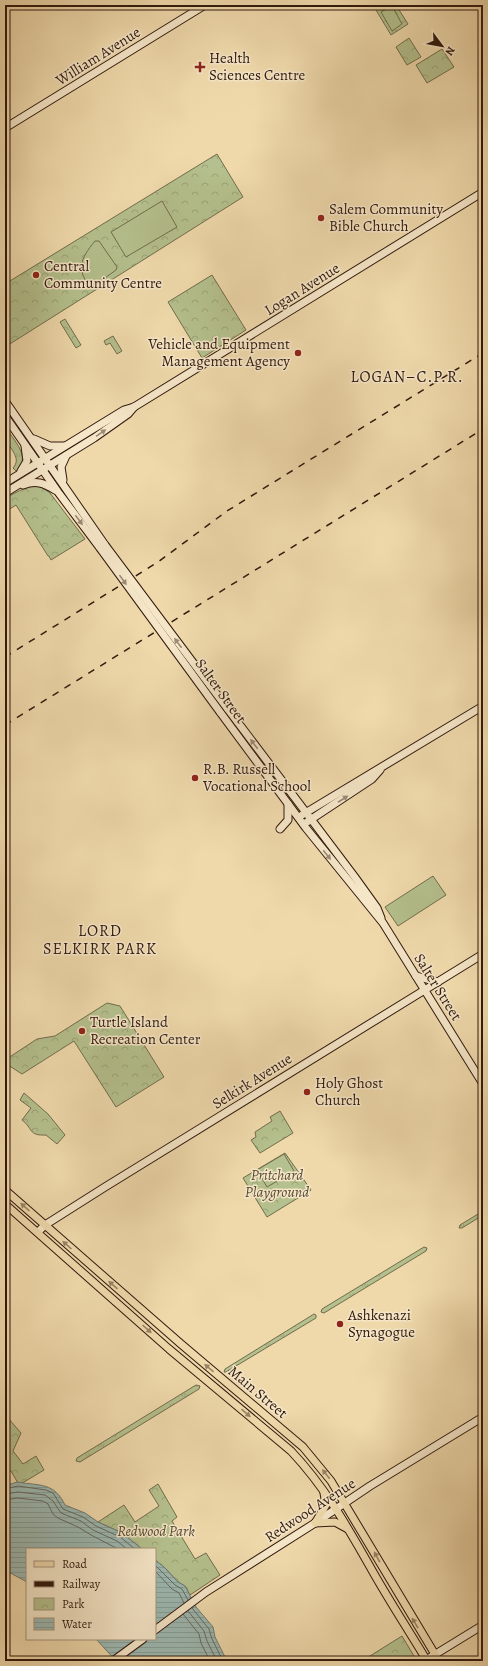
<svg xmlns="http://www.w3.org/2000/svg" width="488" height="1666" viewBox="0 0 488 1666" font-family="Alegreya,serif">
<defs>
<pattern id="grass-tufts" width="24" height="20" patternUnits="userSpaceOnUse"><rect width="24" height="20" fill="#b4c08d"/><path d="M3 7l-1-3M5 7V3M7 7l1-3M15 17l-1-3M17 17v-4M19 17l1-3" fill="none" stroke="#9ba478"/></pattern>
<pattern id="park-crowns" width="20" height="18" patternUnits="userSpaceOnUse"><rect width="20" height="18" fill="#b4c08d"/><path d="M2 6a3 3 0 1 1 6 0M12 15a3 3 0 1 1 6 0" fill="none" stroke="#9ba478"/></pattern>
<pattern id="water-rules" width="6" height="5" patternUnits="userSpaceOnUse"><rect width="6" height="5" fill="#9cb9b2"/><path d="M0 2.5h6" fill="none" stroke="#879e98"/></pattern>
</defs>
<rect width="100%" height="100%" fill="#efd9ab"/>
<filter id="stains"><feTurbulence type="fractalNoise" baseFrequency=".005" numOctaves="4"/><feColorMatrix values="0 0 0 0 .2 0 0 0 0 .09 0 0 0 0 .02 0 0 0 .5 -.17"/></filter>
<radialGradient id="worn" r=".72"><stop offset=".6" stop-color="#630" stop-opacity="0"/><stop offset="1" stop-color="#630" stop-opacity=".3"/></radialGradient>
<g fill="url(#grass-tufts)" stroke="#726c4d">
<polygon points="113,336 122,351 117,354 110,343 106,345 104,341"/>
<path d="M5,427C14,440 32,458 16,471L13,468C22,458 10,449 6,440C4,436 5,431 5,427Z"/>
<polygon points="483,1211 483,1215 462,1228 459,1228 460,1225"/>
<polygon points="424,1247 427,1248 426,1251 324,1313 321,1312 322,1309"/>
<polygon points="314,1314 316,1315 316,1318 226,1372 224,1372 225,1369"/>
<polygon points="196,1385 200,1386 199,1389 80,1462 76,1461 77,1458"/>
</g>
<g fill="url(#park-crowns)" stroke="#726c4d">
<polygon points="373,5 396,5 408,24 391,35"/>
<polygon points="409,38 421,57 407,65 396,47"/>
<polygon points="442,49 454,67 427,83 416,65"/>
<polygon points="217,154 243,197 5,347 5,284"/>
<polygon points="212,275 246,330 202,358 168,302"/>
<polygon points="65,319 81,345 76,348 60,322"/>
<polygon points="29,486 40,486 50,493 85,539 51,560 49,556 48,556 16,505 5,512 5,498"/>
<polygon points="107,1003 120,1006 164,1077 116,1107 74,1041 22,1074 5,1063 5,1060 37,1039 55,1036"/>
<path d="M24,1093L48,1114L65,1135L57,1144L46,1135C28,1136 33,1128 22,1120L31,1108L20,1100Z"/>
<polygon points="280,1111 293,1133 260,1153 251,1140 256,1137 255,1132 272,1121 270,1117"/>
<polygon points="285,1153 311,1190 267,1217 243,1178"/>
<polygon points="8,1418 21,1433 13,1451 23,1464 36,1456 44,1470 19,1485 11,1471 5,1469 5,1421"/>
<polygon points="158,1484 177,1517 172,1521 195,1559 206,1553 220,1575 190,1595 185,1586 178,1582 164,1567 155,1560 155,1549 142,1549 122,1533 98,1522 124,1505 135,1522 159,1506 149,1490"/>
<polygon points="402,1636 417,1661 362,1661"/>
</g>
<g fill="#b4c08d" stroke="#726c4d">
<polygon points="392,6 402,24 392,31 381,12"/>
<polygon points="162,201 177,227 126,257 111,232"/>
<path d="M95,241H99L117,267L116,270L91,288C76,270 80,259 95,241Z"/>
<polygon points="433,876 446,895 398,926 385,907"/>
<polygon points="284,1154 294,1171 267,1187 257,1170"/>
</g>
<g fill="url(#water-rules)" stroke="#717970">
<path d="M17,1482C40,1486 54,1482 65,1505L85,1513L98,1522L122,1533L142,1549H27V1582L5,1570V1486Z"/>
<polygon points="155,1560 164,1567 178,1582 185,1586 196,1607 213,1627 215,1637 227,1661 116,1661 96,1639 155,1639"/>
</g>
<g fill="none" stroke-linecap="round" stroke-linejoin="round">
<g stroke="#666960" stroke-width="1">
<polyline points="5,1489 18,1486 46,1490 53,1493 63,1509 83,1517 96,1526 120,1537 135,1549"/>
<polyline points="5,1494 18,1492 45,1495 53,1501 61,1513 81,1521 93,1530 117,1541 127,1549"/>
<polyline points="5,1500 18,1498 43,1501 48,1504 53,1514 58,1518 78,1527 91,1535 118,1549"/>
<polyline points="155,1565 175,1585 182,1589 188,1600"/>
<polyline points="155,1571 172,1589 179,1593 184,1603"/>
<polyline points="192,1608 209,1629 212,1639 223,1661"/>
<polyline points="188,1611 204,1631 207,1641 217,1661"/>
<polyline points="183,1614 199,1634 201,1643 210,1661"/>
</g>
<g stroke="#30190d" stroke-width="9">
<g id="secondary">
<polyline points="5,128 205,5"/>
<polyline points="5,401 105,545"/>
<polyline points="5,416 58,492 100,548"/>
<polyline points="34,439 50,446 64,446"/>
<polyline points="21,471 27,461 25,446"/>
<polyline points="63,480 61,467 66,456"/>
<polyline points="5,483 124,410 134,407 483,192"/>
<path d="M23,485C36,480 44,483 55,490"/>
<polyline points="5,493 94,438 128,414 134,407"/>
<polyline points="227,708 354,876 377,908 381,918"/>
<polyline points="220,712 306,828 383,923 483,1084"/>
<polyline points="302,815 483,706"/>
<polyline points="307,822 372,779 380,770"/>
<polyline points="280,829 288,820 288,804"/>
<polyline points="416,976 438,982"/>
<polyline points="38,1232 45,1225 105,1187 483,954"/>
<polyline points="155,1630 206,1592 315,1523 370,1486 483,1417"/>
<polyline points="426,1660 483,1625"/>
<polyline points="113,1661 143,1639"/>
</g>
</g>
<g stroke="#30190d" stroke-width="9">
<g id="primary">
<polyline points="5,1190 181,1344 303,1447 331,1481 439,1661"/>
<path d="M5,1204L169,1349L291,1451C326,1488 348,1528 373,1572C390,1602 409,1631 427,1661"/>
<polyline points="315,1523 326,1505 324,1493"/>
<polyline points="315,1523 335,1522 346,1528"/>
</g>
</g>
<use href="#secondary" stroke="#f5e6c8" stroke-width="7"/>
<use href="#primary" stroke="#efd9ab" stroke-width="7"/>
<g stroke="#30190d" stroke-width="1.5" stroke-dasharray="7 7" stroke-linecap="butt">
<polyline points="5,657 158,562 227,511 483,353"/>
<polyline points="5,725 483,429"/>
</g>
<g stroke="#30190d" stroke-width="9" stroke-linecap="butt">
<g id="secondary-bridge">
<polyline points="105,545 227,708"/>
<polyline points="100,548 220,712"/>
</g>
</g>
<use href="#secondary-bridge" stroke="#f5e6c8" stroke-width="7"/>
</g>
<defs><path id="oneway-solid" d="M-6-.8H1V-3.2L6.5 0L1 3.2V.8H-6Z"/></defs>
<g fill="#9c8a74">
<use href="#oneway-solid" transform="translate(101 433) rotate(-34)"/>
<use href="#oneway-solid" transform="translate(79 520) rotate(53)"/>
<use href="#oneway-solid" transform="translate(123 580) rotate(54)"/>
<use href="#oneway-solid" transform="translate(178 643) rotate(-127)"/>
<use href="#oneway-solid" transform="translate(254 744) rotate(-127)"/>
<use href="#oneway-solid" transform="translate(343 799) rotate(-33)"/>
<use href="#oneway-solid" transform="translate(327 855) rotate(51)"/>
</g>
<g fill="#998364">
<use href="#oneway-solid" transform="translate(25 1207) rotate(-138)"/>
<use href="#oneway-solid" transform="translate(67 1245) rotate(-138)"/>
<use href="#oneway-solid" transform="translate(113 1285) rotate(-139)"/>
<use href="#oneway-solid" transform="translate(147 1329) rotate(42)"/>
<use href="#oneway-solid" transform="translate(209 1368) rotate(-140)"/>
<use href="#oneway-solid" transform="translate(246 1413) rotate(40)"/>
<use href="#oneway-solid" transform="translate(326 1474) rotate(-128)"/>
<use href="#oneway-solid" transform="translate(377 1557) rotate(-119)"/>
<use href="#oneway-solid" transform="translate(415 1623) rotate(-121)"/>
</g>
<g fill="#8f2418" stroke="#f5e6c8" stroke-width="1.5">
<path d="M198 61h4v4h4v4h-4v4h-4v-4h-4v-4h4z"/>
<circle cx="321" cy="218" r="4"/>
<circle cx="36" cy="275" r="4"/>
<circle cx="298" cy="353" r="4"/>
<circle cx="195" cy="778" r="4"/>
<circle cx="82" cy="1031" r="4"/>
<circle cx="307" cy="1092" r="4"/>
<circle cx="340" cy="1324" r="4"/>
</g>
<g text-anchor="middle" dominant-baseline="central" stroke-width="3" stroke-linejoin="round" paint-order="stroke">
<g font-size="15" fill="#30190d" stroke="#f5e6c8">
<text transform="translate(98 56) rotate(-32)">William Avenue</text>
<text transform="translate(302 289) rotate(-32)">Logan Avenue</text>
<text transform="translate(221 691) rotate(54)">Salter Street</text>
<text transform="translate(438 987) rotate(58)">Salter Street</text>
<text transform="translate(252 1081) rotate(-32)">Selkirk Avenue</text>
<text transform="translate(258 1392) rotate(40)">Main Street</text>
<text transform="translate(310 1510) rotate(-33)">Redwood Avenue</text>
</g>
<g font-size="15" fill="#30190d" stroke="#f5e6c8" text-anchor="start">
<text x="209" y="58">Health<tspan x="209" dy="17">Sciences Centre</tspan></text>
<text x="329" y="209">Salem Community<tspan x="329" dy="17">Bible Church</tspan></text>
<text x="44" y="266">Central<tspan x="44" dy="17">Community Centre</tspan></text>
<text x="290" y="344" text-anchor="end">Vehicle and Equipment<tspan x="290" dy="17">Management Agency</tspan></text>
<text x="203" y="769">R.B. Russell<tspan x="203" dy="17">Vocational School</tspan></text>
<text x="90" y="1022">Turtle Island<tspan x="90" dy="17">Recreation Center</tspan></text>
<text x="315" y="1083">Holy Ghost<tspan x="315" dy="17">Church</tspan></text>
<text x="348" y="1315">Ashkenazi<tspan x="348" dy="17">Synagogue</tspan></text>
</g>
<g font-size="15" font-style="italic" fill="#584b33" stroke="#f5e6c8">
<text x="277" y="1175">Pritchard<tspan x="277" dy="17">Playground</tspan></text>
<text x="156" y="1531">Redwood Park</text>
</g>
<g font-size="16" letter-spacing="1" fill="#30190d" stroke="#f5e6c8">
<text x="407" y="377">LOGAN–C.P.R.</text>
<text x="100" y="931">LORD<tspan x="100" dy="18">SELKIRK PARK</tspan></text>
</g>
</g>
<rect width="488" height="1666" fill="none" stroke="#efd9ab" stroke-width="20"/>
<rect x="6" y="6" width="476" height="1654" fill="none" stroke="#30190d" stroke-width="2"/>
<rect x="10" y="10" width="468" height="1646" fill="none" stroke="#30190d"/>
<rect x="26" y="1548" width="130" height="92" fill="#f5e6c8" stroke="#a6947d"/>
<rect x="34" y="1561" width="20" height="6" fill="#efd9ab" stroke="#a6947d"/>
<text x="62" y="1568" font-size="12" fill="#30190d">Road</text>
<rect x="34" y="1581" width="20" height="6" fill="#30190d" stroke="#a6947d"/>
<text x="62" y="1588" font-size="12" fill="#30190d">Railway</text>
<rect x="34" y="1598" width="20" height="12" fill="url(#park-crowns)" stroke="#a6947d"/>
<text x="62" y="1608" font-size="12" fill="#30190d">Park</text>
<rect x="34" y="1618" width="20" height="12" fill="url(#water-rules)" stroke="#a6947d"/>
<text x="62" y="1628" font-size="12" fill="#30190d">Water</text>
<g transform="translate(442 46) rotate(122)" stroke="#f5e6c8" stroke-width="3" paint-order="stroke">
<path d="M0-3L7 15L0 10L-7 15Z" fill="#30190d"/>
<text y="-6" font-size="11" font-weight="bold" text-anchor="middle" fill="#30190d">N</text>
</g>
<rect width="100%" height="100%" filter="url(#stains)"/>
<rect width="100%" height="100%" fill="url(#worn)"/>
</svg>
